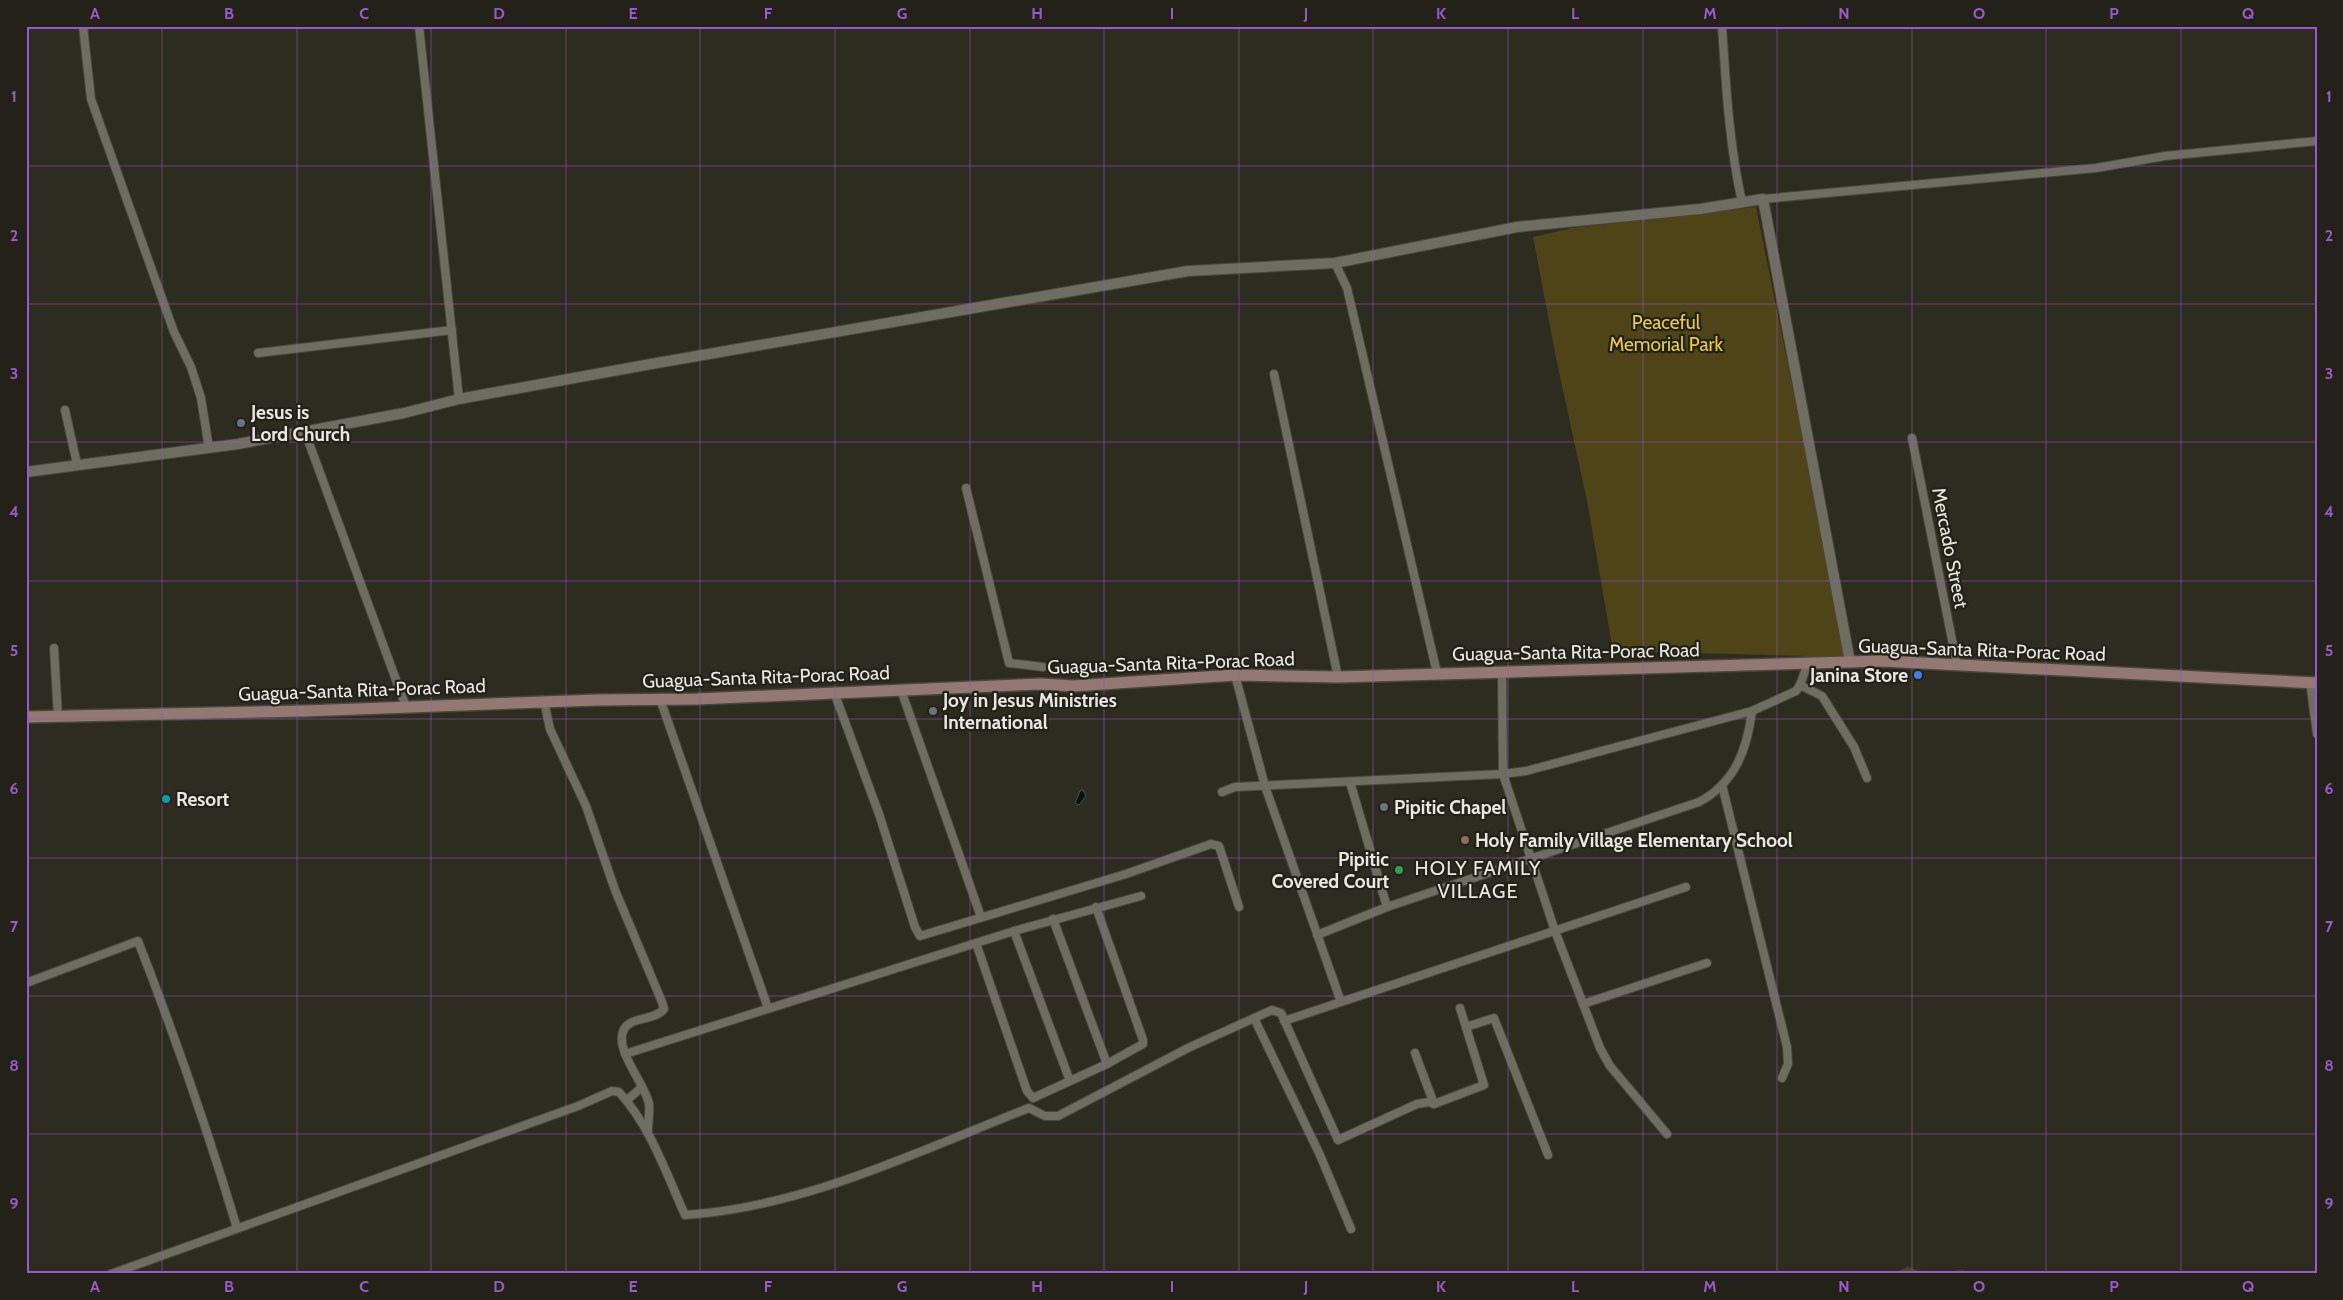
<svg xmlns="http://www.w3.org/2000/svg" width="2343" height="1300" viewBox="0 0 2343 1300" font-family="Cabin,sans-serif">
<rect width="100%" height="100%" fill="#2e2b21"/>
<g fill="#4e4417">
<polygon points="1756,207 1847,657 1613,651 1587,501 1556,358 1533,237 1572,228"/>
<path d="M1908,1267C1927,1275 1944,1272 1964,1270L1966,1274H1892Z"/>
</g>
<polygon fill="#041418" stroke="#495354" points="1083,790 1086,796 1079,805 1075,803 1080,791"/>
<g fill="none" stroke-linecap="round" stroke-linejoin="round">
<g stroke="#49473d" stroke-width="10">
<g id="minor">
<polyline points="83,26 91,99 174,332 191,367 201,398 209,448"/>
<polyline points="419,26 459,399"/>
<path d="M1722,26C1726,85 1729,144 1742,202"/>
<polyline points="1763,199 2096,168 2165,156 2317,141"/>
<polyline points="1335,263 1347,288 1437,673"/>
<polyline points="258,353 452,330"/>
<polyline points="1274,374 1338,677"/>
<polyline points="65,410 77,464"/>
<polyline points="305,432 406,707"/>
<polyline points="1912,438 1957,665"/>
<polyline points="966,488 1009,663 1043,667"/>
<polyline points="54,648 58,717"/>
<polyline points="1502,673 1503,774 1555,931 1600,1048 1610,1066 1667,1134"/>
<polyline points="1235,675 1265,786 1341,1002"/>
<polyline points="2310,682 2317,734"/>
<polyline points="1800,685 1822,696 1854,747 1867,778"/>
<polyline points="901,690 981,917"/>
<polyline points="834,692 879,814 915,927 920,936 1126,874 1211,844 1219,846 1239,907"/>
<polyline points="660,699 768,1008"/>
<path d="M544,701L550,729L586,806L615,890L662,1002L664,1009C655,1021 632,1016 624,1029C613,1049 645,1083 649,1104C650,1112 648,1122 648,1131"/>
<polyline points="1350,782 1387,907"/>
<polyline points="1722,785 1787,1047 1788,1064 1782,1078"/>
<polyline points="1222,792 1235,787 1503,774 1526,771 1752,711 1796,691 1800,685 1808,663"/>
<polyline points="1053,919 1107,1064"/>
<polyline points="1014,931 1070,1081"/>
<path d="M1317,935L1387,907L1699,802C1735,783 1747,750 1752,711"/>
<polyline points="976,943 1027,1091 1033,1098 1107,1064 1143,1044 1143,1040 1096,907"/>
<path d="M26,983L138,941C175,1036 208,1131 237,1228"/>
<polyline points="1583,1004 1707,963"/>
<polyline points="1254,1018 1320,1155 1351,1229"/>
<polyline points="1284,1021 1686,887"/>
<polyline points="1466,1027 1494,1018 1548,1155"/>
<polyline points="1415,1053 1434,1104"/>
<polyline points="625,1054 1014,931 1141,896"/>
<polyline points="627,1100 642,1087"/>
<path d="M111,1274L578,1106L612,1091L619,1092C651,1127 666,1173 685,1215C806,1207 918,1151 1029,1108L1045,1116H1058L1188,1048L1272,1010L1281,1013L1338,1140L1417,1104L1429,1102L1434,1104L1484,1085L1460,1008"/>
</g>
</g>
<g stroke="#49473d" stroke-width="12">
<polyline id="tertiary" points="26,472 238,444 404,413 459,399 651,364 1188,271 1335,263 1517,227 1700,209 1763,199 1850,662"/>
</g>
<g stroke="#49473d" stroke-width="14">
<polyline id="secondary" points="26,717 304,711 597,700 697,699 1041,684 1073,686 1235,675 1338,677 1882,661 2317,683"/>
</g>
<use href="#minor" stroke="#6f6d61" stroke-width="8"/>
<use href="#tertiary" stroke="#6f6d61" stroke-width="10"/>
<use href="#secondary" stroke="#937874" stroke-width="11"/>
</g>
<path fill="none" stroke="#965bc7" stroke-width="1" stroke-opacity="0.55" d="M162,26V1274M297,26V1274M431,26V1274M566,26V1274M700,26V1274M835,26V1274M970,26V1274M1104,26V1274M1239,26V1274M1373,26V1274M1508,26V1274M1643,26V1274M1777,26V1274M1912,26V1274M2046,26V1274M2181,26V1274M26,166H2317M26,304H2317M26,442H2317M26,581H2317M26,719H2317M26,858H2317M26,996H2317M26,1134H2317"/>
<g fill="#6b7280" stroke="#242218" stroke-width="2">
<circle cx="241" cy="423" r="5"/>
<circle cx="933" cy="711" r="5"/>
<circle cx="1384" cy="807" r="5"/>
</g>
<circle fill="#3f7fe0" stroke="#242218" stroke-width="2" cx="1918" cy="675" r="5"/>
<circle fill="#0f9aa8" stroke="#242218" stroke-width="2" cx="166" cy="799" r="5"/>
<circle fill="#8d6e63" stroke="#242218" stroke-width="2" cx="1465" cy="840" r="5"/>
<circle fill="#2e9e5b" stroke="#242218" stroke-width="2" cx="1399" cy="870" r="5"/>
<g text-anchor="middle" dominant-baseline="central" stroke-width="4.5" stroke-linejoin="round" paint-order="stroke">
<g font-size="19" fill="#e9cc41" stroke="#242218">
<text x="1666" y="322">Peaceful<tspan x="1666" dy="22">Memorial Park</tspan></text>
</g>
<g font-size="19" font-weight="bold" fill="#e9e7e0" stroke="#242218" text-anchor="start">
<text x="251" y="412">Jesus is<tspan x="251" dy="22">Lord Church</tspan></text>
<text x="1908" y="675" text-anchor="end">Janina Store</text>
<text x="943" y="700">Joy in Jesus Ministries<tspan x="943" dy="22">International</tspan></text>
<text x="176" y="799">Resort</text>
<text x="1394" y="807">Pipitic Chapel</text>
<text x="1475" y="840">Holy Family Village Elementary School</text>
<text x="1389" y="859" text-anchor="end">Pipitic<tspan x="1389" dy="22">Covered Court</tspan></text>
</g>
<g font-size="19" fill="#e9e7e0" stroke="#242218">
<text transform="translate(1950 548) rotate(79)">Mercado Street</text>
<text transform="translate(1982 650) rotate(2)">Guagua-Santa Rita-Porac Road</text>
<text transform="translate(1576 652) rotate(-1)">Guagua-Santa Rita-Porac Road</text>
<text transform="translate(1171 663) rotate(-2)">Guagua-Santa Rita-Porac Road</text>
<text transform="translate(766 677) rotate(-2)">Guagua-Santa Rita-Porac Road</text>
<text transform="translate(362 690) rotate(-2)">Guagua-Santa Rita-Porac Road</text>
</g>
<g font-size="20" letter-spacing="1" fill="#e9e7e0" stroke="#242218">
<text x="1478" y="868">HOLY FAMILY<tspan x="1478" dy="23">VILLAGE</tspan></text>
</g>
</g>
<rect width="2343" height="1300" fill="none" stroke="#242218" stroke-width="55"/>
<rect x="28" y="28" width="2288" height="1244" fill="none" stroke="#965bc7" stroke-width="2"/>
<g font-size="16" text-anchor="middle" font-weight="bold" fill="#965bc7">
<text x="95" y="19">A</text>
<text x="229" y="19">B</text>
<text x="364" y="19">C</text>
<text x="499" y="19">D</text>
<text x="633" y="19">E</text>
<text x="768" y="19">F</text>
<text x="902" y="19">G</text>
<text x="1037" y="19">H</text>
<text x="1172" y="19">I</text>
<text x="1306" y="19">J</text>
<text x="1441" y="19">K</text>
<text x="1575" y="19">L</text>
<text x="1710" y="19">M</text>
<text x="1844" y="19">N</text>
<text x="1979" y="19">O</text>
<text x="2114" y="19">P</text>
<text x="2248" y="19">Q</text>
<text x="14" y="102">1</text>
<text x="2329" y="102">1</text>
<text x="14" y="241">2</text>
<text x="2329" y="241">2</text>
<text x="14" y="379">3</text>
<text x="2329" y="379">3</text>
<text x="14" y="517">4</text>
<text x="2329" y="517">4</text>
<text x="14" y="656">5</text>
<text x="2329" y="656">5</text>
<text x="14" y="794">6</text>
<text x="2329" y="794">6</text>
<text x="14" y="932">7</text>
<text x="2329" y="932">7</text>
<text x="14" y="1071">8</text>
<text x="2329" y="1071">8</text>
<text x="14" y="1209">9</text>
<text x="2329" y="1209">9</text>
<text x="95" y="1292">A</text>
<text x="229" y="1292">B</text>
<text x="364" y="1292">C</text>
<text x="499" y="1292">D</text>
<text x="633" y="1292">E</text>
<text x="768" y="1292">F</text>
<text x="902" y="1292">G</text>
<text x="1037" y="1292">H</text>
<text x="1172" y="1292">I</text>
<text x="1306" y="1292">J</text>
<text x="1441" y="1292">K</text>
<text x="1575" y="1292">L</text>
<text x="1710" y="1292">M</text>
<text x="1844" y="1292">N</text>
<text x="1979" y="1292">O</text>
<text x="2114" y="1292">P</text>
<text x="2248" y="1292">Q</text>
</g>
</svg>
